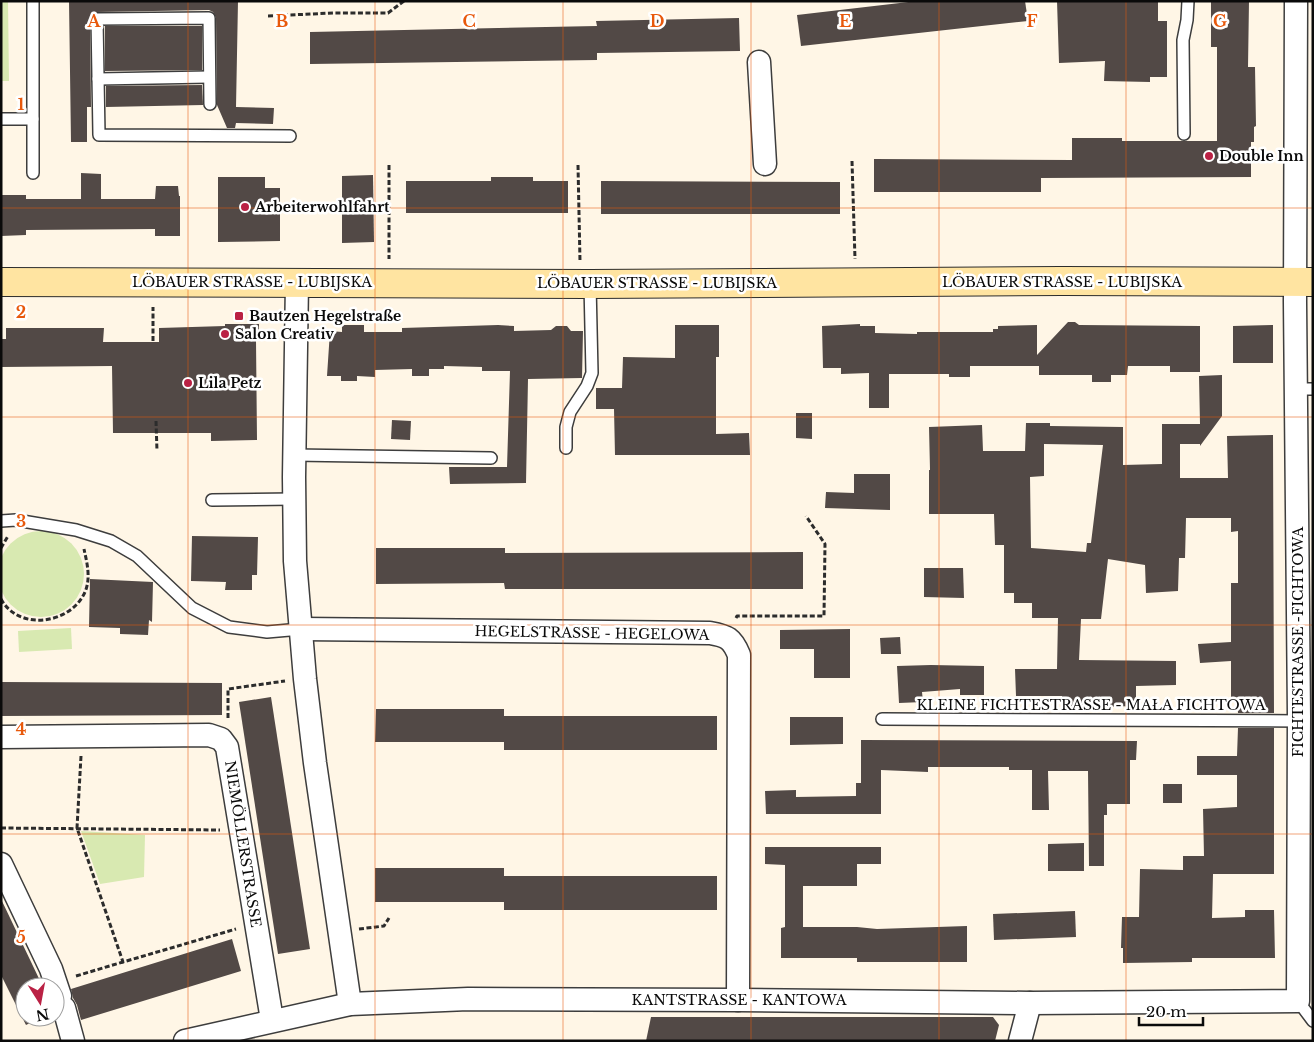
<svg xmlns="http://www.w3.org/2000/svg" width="1314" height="1042" viewBox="0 0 1314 1042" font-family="'Libre Baskerville',serif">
<rect width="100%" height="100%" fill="#fff6e6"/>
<g fill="#d8e9b1">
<polygon points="1,1 8,1 9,81 1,81"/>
<circle cx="41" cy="574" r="43"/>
<polygon points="71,628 72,649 19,652 18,631"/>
<polygon points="81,831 145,835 144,877 100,884"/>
</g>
<g fill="#524946" fill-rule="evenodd">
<polygon points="69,1 238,1 236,107 274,108 273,124 236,123 235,128 227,128 217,105 216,18 213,12 209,10 97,12 93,13 90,19 91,107 87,107 87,142 71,142"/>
<polygon points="917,1 1025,1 1028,21 801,46 797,15"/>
<polygon points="1057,1 1158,1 1158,21 1167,21 1167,77 1150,77 1150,82 1104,81 1105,61 1059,63"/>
<polygon points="1211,1 1249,1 1248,67 1255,67 1256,126 1254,127 1254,142 1251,142 1251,177 1041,178 1041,192 874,192 874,159 1072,160 1072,138 1122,138 1122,141 1217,141 1217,47 1211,47"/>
<polygon points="739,18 740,51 597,53 597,60 310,64 310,32 597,26 596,21"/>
<polygon points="105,26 202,26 202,70 105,71"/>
<polygon points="202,85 203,105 106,107 106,86"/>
<polygon points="81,173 101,174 101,199 155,199 156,186 178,186 179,196 180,196 180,236 155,236 155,229 26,230 26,235 1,236 1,195 26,195 26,199 81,199"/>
<polygon points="373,175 374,242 342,243 342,176"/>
<polygon points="218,177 265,177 265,188 280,188 280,241 218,242"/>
<polygon points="491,177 533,177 533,181 568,181 568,213 406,213 406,181 491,181"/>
<polygon points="601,181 840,182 840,214 601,214"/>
<polygon points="1068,322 1075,322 1079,325 1200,326 1200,372 1170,372 1170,366 1128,366 1127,375 1111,375 1111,382 1092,382 1092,375 1039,375 1039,366 970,366 970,377 949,377 949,374 889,374 889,408 869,408 869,373 841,374 841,368 823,368 822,326 860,324 860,326 875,326 875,333 917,334 917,332 993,332 993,329 998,329 998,326 1037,325 1037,355"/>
<polygon points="225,324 259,324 259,340 256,341 257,440 211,441 211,433 113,433 112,366 1,367 1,339 6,339 6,328 104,328 103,342 159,342 159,328 225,326"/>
<polygon points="342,325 364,325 364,332 402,332 402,328 498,325 514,326 514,331 551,330 556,326 567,326 571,331 583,331 582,378 528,379 526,483 450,484 449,467 507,467 510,371 482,371 482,367 444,366 444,369 429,369 429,376 412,376 412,369 375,370 375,377 357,376 357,381 341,381 341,376 327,376 330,331 342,332"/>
<polygon points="675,325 719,325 719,357 716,357 716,434 749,433 750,455 615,455 614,409 596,409 596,388 622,388 623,357 675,358"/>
<polygon points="1273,325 1273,363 1233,363 1233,326"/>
<path d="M1222,375V416L1200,446V444H1180V478H1228L1227,436L1273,435L1274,713H1238L1237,702H1231V661L1200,663L1198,644L1231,642V583H1238V531L1231,532V518H1186L1185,558H1179L1178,591L1146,593L1145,565L1108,559L1101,619H1081L1079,660L1176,661V685L1136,686V706L1062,708V696H1016L1015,669H1057L1058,618H1032V603H1014V593H1004V545H995L994,514H929V470H930L929,427L982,425L983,451H1025L1026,423H1050V426L1123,427V465L1162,464V424H1200L1199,376ZM1044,444L1103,445L1091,543H1087L1086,552L1031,548L1030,477L1044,476Z"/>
<polygon points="796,413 812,413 812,439 796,438"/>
<polygon points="392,420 411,421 410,440 391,439"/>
<polygon points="854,474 890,474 890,510 825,508 826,492 854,493"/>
<polygon points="192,536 258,537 257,575 252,575 252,590 225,590 226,582 191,581"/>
<polygon points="376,548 505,548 505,553 803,552 803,589 505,589 504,583 376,584"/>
<polygon points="924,568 963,568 964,598 924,597"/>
<polygon points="90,579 153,582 152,622 149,620 148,635 120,634 120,628 89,627"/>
<polygon points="850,629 850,678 814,678 814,649 780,649 780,630"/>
<polygon points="900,637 901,654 881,654 880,638"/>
<polygon points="931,665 984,666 984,695 960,695 960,689 922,692 923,702 899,703 897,666"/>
<polygon points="1,682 222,683 222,715 1,716"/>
<polygon points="271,697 310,949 278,954 239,702"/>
<polygon points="376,709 504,709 504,716 717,716 717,750 504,750 504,742 375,742"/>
<polygon points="790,717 843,717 843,744 790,745"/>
<polygon points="1238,728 1274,728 1274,874 1213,874 1212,918 1245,917 1245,910 1274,910 1275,958 1192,958 1192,962 1123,963 1123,948 1121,948 1122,917 1139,917 1140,869 1183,870 1183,856 1204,856 1203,809 1237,807 1237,775 1197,775 1197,756 1237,756"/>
<polygon points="861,740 1137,741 1136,760 1130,760 1130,804 1107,804 1107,815 1104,815 1104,866 1089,866 1088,771 1048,771 1049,810 1032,810 1032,770 1009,770 1009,767 928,767 928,772 881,770 881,814 766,814 765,791 796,790 796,797 856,796 856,783 861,783"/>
<rect x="1163" y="784" width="19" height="19"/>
<polygon points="1084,843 1084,871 1048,871 1048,844"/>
<polygon points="765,847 881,847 881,864 857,864 857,886 803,886 803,927 857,927 877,929 967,926 967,962 857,962 857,958 781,958 781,928 785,927 785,865 765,864"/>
<polygon points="375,868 504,868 504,876 717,876 717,910 504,910 504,902 375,902"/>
<polygon points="1,899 43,987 25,987 25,1017 42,1017 26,1025 1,975"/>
<polygon points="1075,911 1076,937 994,940 993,914"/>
<polygon points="232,939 241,971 81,1020 77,1005 73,998 71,989"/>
<polygon points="651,1017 993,1017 999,1025 995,1041 646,1041"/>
</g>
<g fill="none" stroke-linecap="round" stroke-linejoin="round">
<g stroke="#3d3d3d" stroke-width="14">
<g id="lane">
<polyline points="98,79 209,77"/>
<polyline points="210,104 209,18 97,19 99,135 290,136"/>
<polyline points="1,119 33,119 33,1"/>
<polyline points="33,119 33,173"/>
<polyline points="1184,134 1183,40 1187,20 1188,1"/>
<polyline points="1296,389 1313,389"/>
<polyline points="566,448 566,427 570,412 587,386 592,373 590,284"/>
<polyline points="294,455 491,458"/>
<polyline points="212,500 294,499"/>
<polyline points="1,521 16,520 76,530 111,541 137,556 192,608 229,627 267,632 301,629"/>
<polyline points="882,719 1299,721"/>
<polyline points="1298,1001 1313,1021"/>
</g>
</g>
<g stroke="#3d3d3d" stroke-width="25">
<g id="street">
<polyline points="759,62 765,164"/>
<polyline points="297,282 294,477 295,561 305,679 315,763 350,1004"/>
<path d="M301,629L710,633C727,636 732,638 739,655L738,1000"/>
<polyline points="1,737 209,735 221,739 227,747 272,1020"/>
<polyline points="1,864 51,969 60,996"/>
<polyline points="64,1008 73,1041"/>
<polyline points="185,1041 350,1004 468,999 738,1000 1030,1003 1298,1001 1299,716 1295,302 1296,1"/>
<polyline points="1020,1041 1030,1003"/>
</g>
</g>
<g stroke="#2c2c2c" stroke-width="30">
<polyline id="secondary" points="1,282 590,284 1062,281 1313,282"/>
</g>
<g stroke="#2c2c2c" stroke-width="3" stroke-dasharray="5 2.5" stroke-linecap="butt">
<polyline points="268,16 333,13 388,13 404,1"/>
<polyline points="852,161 855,259"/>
<polyline points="389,165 389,259"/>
<polyline points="578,165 580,261"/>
<polyline points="153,341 153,307"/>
<polyline points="156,421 157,451"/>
<polyline points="1,548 8,536"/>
<path d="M1,599C19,632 71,624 85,592C91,578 87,563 84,549"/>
<polyline points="736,618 737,616 824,616 825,544 806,516"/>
<polyline points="228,718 228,689 285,681"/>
<polyline points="81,756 77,828 123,962 236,929"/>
<polyline points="1,828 220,830"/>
<polyline points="359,929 384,926 389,918"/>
<polyline points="76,976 123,962"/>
</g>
<use href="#lane" stroke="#fff" stroke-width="11"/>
<use href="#street" stroke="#fff" stroke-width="22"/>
<use href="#secondary" stroke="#ffe4a1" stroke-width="28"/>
</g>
<path fill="none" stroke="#e8590c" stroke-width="1" stroke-opacity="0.55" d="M188,1V1041M375,1V1041M563,1V1041M751,1V1041M939,1V1041M1126,1V1041M1,208H1313M1,417H1313M1,625H1313M1,834H1313"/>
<g fill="#ba2144" stroke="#fff" stroke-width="2">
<circle cx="1209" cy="156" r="5"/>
<circle cx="245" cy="207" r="5"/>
<rect x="234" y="311" width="10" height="10" rx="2.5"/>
<circle cx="225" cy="334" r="5"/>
<circle cx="188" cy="383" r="5"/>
</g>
<g text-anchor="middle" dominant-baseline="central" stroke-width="5" stroke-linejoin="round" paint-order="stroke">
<g font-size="14" font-weight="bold" fill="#0a0a0a" stroke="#fff" text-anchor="start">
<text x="1219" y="156">Double Inn</text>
<text x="255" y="207">Arbeiterwohlfahrt</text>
<text x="249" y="316">Bautzen Hegelstraße</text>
<text x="235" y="334">Salon Creativ</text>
<text x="198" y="383">Lila Petz</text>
</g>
<g font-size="14" fill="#0a0a0a" stroke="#fff">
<text x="252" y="282">LÖBAUER STRASSE - LUBIJSKA</text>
<text x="1062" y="282">LÖBAUER STRASSE - LUBIJSKA</text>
<text x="657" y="283">LÖBAUER STRASSE - LUBIJSKA</text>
<text transform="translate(592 633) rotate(1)">HEGELSTRASSE - HEGELOWA</text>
<text transform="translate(1298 642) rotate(-90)">FICHTESTRASSE -FICHTOWA</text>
<text x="1091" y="705">KLEINE FICHTESTRASSE - MAŁA FICHTOWA</text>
<text transform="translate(243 844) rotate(81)">NIEMÖLLERSTRASSE</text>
<text x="739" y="1000">KANTSTRASSE - KANTOWA</text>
</g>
</g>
<g font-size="16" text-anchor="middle" font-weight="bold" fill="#e8590c" stroke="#fff" stroke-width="5" stroke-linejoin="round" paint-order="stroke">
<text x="94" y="27">A</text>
<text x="282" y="27">B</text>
<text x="469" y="27">C</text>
<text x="657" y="27">D</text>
<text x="845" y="27">E</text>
<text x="1032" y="27">F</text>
<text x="1220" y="27">G</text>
<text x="21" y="110">1</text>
<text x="21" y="318">2</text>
<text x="21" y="527">3</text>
<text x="21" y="735">4</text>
<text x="21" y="943">5</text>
</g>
<rect width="1314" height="1042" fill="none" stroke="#0a0a0a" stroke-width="5"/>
<g transform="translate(40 1002) rotate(169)"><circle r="24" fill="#ffffff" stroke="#9d9d9d"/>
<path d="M0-4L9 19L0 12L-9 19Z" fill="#ba2144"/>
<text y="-8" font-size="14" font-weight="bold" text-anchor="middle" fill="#0a0a0a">N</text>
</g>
<path d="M1139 1017v8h64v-8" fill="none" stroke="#0a0a0a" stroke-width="2.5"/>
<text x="1146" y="1017" font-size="15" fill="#0a0a0a" stroke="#ffffff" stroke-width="4" paint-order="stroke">20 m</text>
</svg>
